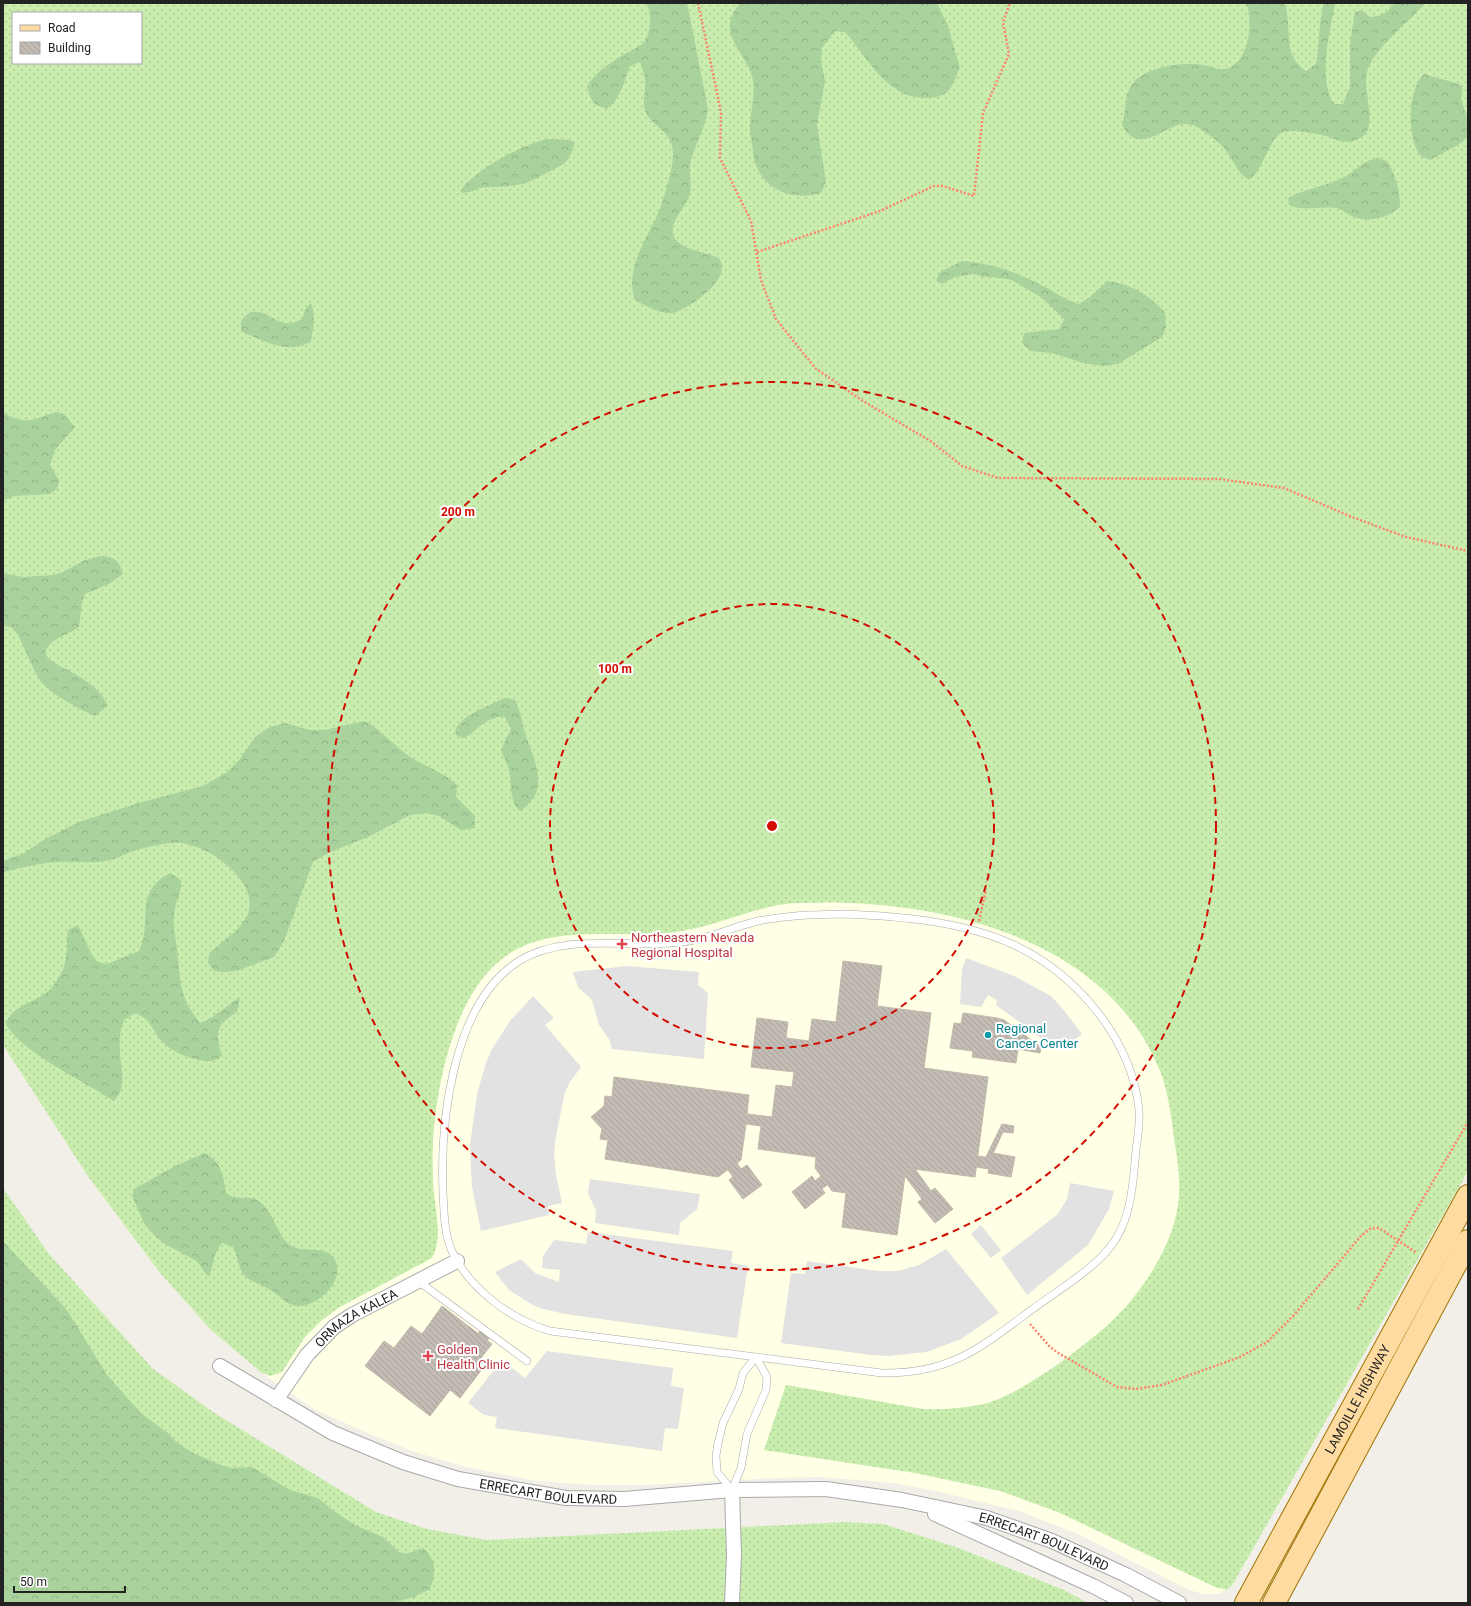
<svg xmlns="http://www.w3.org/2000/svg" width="1471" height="1606" viewBox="0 0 1471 1606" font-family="Roboto,sans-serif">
<defs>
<pattern id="grass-dots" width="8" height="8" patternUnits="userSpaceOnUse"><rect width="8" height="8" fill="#c9edae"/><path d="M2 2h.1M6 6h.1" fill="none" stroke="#accb95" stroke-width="1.8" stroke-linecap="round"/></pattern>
<pattern id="forest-crowns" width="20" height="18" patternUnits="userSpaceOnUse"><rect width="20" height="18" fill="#a9d29c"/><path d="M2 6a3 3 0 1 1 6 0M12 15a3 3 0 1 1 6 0" fill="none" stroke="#91b486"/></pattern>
<pattern id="building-back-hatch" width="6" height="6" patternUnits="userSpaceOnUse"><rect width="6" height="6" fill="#c3bcb4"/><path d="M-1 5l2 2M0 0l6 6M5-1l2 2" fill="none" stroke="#a7a19a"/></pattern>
</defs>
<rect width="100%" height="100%" fill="#f2efe8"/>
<polygon fill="#feffe4" points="925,358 1413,1265 1233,1584 1219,1594 1202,1594 1187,1589 1078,1534 1019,1511 936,1491 893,1483 820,1477 777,1478 644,1485 592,1485 537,1481 466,1467 415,1452 365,1432 312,1408 262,1373 211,1330 161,1274 87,1175 3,1045 3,844"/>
<g fill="url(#grass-dots)" fill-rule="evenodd">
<path d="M3,3H1468V1171L1233,1584L1227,1590L1215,1587L1058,1512L1000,1491L915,1473L764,1450L786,1385L923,1409C943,1410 964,1408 984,1404C1012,1397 1054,1368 1077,1350C1089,1340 1102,1331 1113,1320C1144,1290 1178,1239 1179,1193C1180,1176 1177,1157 1174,1139C1171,1114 1168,1088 1157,1064C1100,933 928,897 799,903C760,904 725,923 687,930C621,944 541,914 489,971C452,1010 435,1092 433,1144C432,1157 433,1170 433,1183C434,1206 444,1238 432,1258L338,1308L321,1321L305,1337L282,1372L271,1376L262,1373L211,1330L161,1274L87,1175L3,1045ZM13,13H141V63H13Z"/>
<polygon points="3,1188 49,1254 153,1369 213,1412 376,1512 427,1529 486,1540 845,1522 883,1524 956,1547 1064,1590 1088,1603 3,1603"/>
</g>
<g fill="url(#forest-crowns)">
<path d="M647,3H687L708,109C706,128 694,145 690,164C689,174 692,185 690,195C686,207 663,228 677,241C687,251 706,252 719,258C720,260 722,264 722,266C724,284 688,309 673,313C661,315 645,305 635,300C624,269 647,239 659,211C664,198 673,169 673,155C673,130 654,129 646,113C642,104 645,95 645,86C646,78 643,70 640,62L630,66C624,82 621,98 607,109C593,105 591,101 587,87C599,65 624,56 644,43C651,30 652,17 647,3Z"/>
<path d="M740,3H937L948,26L960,68C956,74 953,88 947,92C941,97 932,98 924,98C886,97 867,57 845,32L835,31L822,48L821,61L825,81L817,125L826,182L821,193C793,201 764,191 755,162C753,156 753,150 752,144C752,140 750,136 750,132C749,115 756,97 753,80C747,50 713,35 740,3Z"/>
<path d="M1246,3H1284C1294,28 1280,53 1306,71L1316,64C1320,43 1318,23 1324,3H1335C1330,33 1317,76 1334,104H1343L1350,87V43L1355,12L1362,10L1370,17C1380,17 1389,12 1394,3H1425C1408,24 1374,47 1367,72C1362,89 1378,125 1363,136C1349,146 1339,141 1326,136C1317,133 1292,130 1284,132C1268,137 1265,169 1249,180C1236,172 1234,161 1225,149C1218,141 1197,124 1187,124C1165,122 1140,159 1122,125C1127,111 1123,93 1134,82C1149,66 1183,62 1203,65C1210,66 1218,70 1224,69C1249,66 1254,21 1246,3Z"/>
<path d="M1424,74L1459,84L1462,88L1461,100L1468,120V136L1458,145L1430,160C1427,159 1423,157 1421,156C1406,140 1408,87 1424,74Z"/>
<path d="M547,139L570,140L575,143L569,158L564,164L527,183L510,186L479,188L473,191L463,193L460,191C475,170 521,145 547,139Z"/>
<path d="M1378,158L1387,161C1396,176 1400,189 1400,207C1390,217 1368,223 1354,217C1348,215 1341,208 1335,208C1320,206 1302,212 1289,205L1288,198C1306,188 1328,186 1346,176C1358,169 1364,160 1378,158Z"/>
<path d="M962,261C992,263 1016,272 1043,286C1055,292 1065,300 1079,304L1090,297L1107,281C1132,284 1147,294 1165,312L1166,328L1162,337L1118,364L1104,366L1083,363L1052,353L1030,351L1022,343L1024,333L1059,329L1064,319L1042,298L1012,280L993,277H983L973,274L955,277L942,284L936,281L940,272Z"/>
<path d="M311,303C316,316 313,328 311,341C290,356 263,340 242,332C240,325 240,320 246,315C259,305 271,320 284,323C292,324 295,322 302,319L305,310Z"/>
<path d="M57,412L64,414L75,427L55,450L50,465L59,480L57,489L50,494L15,496L3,501V413C31,426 31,419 57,412Z"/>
<path d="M101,556C114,556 120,561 123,574L109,584L85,594L82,602L79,627C67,636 49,638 45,654C52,664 63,667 73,673C88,681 100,690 108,705L95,716C80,710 55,696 43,684C32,672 21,634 12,628C10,627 6,626 3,626V573L23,577L52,575L61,573L85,560Z"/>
<path d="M508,698L515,700C521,711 522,724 526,736C535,763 551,790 520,811C509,801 512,785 509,770C508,763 503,757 501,750L511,729L505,717C487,715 478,731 464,738L458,737L455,731C461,715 487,707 502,699Z"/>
<path d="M365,721C383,731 395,747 412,758C427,767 444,773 457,785L456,797L475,816V828L461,830L439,816L427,813L410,815L368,837L328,853L313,862L284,941L274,957L237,971L225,972L214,971L208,963L209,954C222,940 244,930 249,910C257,877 201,840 173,843C158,844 142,848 128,853C121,856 114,860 105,861C89,864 73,861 57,862C39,863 21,868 3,872V861L24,853L45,839L79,822L142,802L203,786L227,772L239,760L255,737L270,727L285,723L310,730H324Z"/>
<path d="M170,873L181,880C182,895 175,901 174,915C172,925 176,938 177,949C181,980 178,996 200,1023L211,1018L240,997L237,1012C215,1026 215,1032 222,1056C219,1058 215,1061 211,1061C195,1062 170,1052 160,1039C150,1027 152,1020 135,1013L124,1020C120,1030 119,1040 120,1051C120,1069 128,1085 114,1101C87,1083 19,1051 6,1024C10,1007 34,1002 46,993C54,987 60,976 64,967C68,956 66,942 68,930L78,925L91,953L97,962L107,964L139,951C154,920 132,893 170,873Z"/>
<path d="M205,1153C222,1163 223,1175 226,1193C240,1203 249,1193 260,1202C275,1213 277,1240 294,1247C307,1253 325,1245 334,1258C347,1278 320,1305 301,1306C287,1307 279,1294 267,1288C259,1283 250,1282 244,1275C238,1268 238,1255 233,1247L222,1243C212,1255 215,1264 208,1277L197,1261L163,1243L150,1231L144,1223L132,1196L134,1189L175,1166Z"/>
<path d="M3,1241L67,1310L107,1375L142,1414L169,1434L176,1442L195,1454L221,1465L231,1468L252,1467L290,1490L318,1498L335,1512L355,1525L383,1537L399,1552L406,1554L423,1548C437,1561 436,1572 430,1589L414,1597L392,1603H3Z"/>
</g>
<g fill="#e2e2e2">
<polygon points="966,958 1014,976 1051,996 1062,1008 1082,1034 1060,1050 1054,1043 1042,1039 996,1005 997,1000 988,995 981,1007 960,1004 962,970"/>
<polygon points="627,966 699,972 698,985 708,993 704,1059 612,1049 609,1039 599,1025 592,1000 578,987 573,972"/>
<polygon points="533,996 554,1018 545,1025 581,1067 570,1082 565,1092 556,1136 554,1153 556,1175 562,1203 548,1206 549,1215 481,1231 472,1187 471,1169 470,1145 477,1094 486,1063 492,1049 510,1021"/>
<polygon points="590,1179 700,1194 697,1209 680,1223 679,1235 595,1223 596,1211 588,1193"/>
<polygon points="1070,1183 1114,1191 1109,1209 1088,1245 1027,1295 1001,1258 1058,1214 1067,1199"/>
<polygon points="981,1225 1001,1250 991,1258 971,1234"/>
<polygon points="588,1232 733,1251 731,1263 748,1266 737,1338 565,1314 543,1309 531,1304 509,1290 495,1272 521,1259 535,1273 559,1282 560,1270 542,1268 543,1256 554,1240 586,1244"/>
<polygon points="946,1249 999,1313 961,1339 927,1352 889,1356 871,1355 781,1343 791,1273 805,1274 807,1261 878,1271 898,1271 919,1265"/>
<polygon points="547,1351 673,1368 671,1386 684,1388 678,1429 665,1428 662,1451 495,1428 497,1417 484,1415 468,1403 502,1360 525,1378"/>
</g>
<g fill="url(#building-back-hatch)" stroke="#c4b7aa">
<polygon points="843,961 882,966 877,1006 931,1013 924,1068 988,1077 975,1177 906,1168 897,1235 842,1227 846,1193 832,1191 815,1168 816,1157 758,1149 761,1126 746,1124 741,1160 718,1177 605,1159 608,1140 600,1139 602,1129 591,1117 604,1106 605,1096 612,1097 614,1077 749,1095 747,1114 772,1117 776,1085 792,1087 794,1072 751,1067 757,1018 788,1022 786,1038 809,1041 812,1019 836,1022"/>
<polygon points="963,1013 997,1018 1004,1020 1041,1047 1040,1053 1018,1049 1016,1063 972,1057 973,1051 950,1048 954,1023 961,1024"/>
<polygon points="1002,1124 1014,1126 1013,1133 1003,1132 991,1158 986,1157"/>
<polygon points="993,1153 1015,1157 1011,1177 988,1173 989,1169 976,1167 978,1156 991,1158"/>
<polygon points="737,1163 741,1169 747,1165 762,1185 743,1199 729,1180 733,1177 728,1170"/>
<polygon points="906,1168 915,1169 931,1191 935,1188 953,1209 935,1223 918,1202 922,1199 905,1176"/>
<polygon points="812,1176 815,1181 821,1176 827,1185 822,1189 825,1193 805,1209 792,1192"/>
<polygon points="442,1306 492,1344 477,1363 483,1368 460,1398 450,1390 430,1416 365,1366 384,1341 394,1348 411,1326 422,1334"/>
<polygon points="484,1325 493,1332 487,1341 478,1334"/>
</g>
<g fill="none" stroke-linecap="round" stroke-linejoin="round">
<g stroke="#a9a9a9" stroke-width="8">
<g id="lane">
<path d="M843,914C899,916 961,921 1012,944C1076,973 1132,1039 1139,1110C1140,1123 1138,1137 1136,1150C1133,1182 1132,1219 1111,1246C1093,1270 1055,1292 1030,1311C979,1349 949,1374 882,1373L550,1331C510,1319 469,1289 451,1249C444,1232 444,1210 443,1192C440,1121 453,1002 519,961C566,932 630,949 683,942C708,939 730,928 754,922C783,915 814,915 843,914Z"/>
<polyline points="418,1281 527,1361"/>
<polygon points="756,1357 767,1377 766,1390 747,1434 741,1468 732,1490 717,1472 716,1456 718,1443 723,1423 739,1389 743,1373"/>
</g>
</g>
<g stroke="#a9a9a9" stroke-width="16">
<g id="street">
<path id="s1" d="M220,1366L333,1433L403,1462L458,1479L566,1498L624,1499L732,1490L826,1489L902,1500L987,1518L1052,1541L1126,1575L1179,1603"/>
<path id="s2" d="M276,1400L307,1355L334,1327L352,1315L457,1261"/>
<polyline points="732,1490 734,1555 732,1603"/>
<polyline points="935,1514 1093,1586 1126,1603"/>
</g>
</g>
<g stroke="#9f7300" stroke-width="24">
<g id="primary">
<path id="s3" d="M1246,1603L1468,1196"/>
<polyline points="1274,1603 1468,1241"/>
</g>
</g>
<g stroke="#fe846e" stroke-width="2.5" stroke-dasharray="2 2" stroke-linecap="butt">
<polyline points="698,3 721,112 720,158 751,221 761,280 776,319 815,368 863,401 932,442 962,466 998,478 1219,479 1284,488 1352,517 1406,537 1468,551"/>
<polyline points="757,252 880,211 934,186 943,186 974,196 983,113 1009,54 1003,22 1010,3"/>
<polyline points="979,921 986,890"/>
<polyline points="1358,1309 1468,1122"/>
<polyline points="1030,1324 1050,1347 1060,1354 1117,1387 1136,1389 1162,1385 1240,1357 1267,1342 1294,1315 1361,1236 1371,1228 1379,1228 1417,1253"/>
</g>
<use href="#lane" stroke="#fff" stroke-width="7"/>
<use href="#street" stroke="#fff" stroke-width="14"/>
<use href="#primary" stroke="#fedba1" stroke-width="22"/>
</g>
<g fill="none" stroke="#d30c00" stroke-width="2" stroke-dasharray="7 5">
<circle cx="772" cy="826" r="222"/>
<circle cx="772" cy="826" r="444"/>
</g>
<g fill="#e0444e" stroke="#fff" stroke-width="1.5">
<path d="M620 938h4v4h4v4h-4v4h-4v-4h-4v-4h4z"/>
<path d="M426 1350h4v4h4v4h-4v4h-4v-4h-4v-4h4z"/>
</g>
<circle fill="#0f9aa8" stroke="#fff" stroke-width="1.5" cx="988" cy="1035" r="4"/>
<g text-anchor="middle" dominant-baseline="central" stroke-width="4" stroke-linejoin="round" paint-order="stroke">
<g font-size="13" fill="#be3a42" stroke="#fff" text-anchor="start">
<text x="631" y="937">Northeastern Nevada<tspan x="631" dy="15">Regional Hospital</tspan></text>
<text x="437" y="1349">Golden<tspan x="437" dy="15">Health Clinic</tspan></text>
</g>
<g font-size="13" fill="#0d838f" stroke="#fff" text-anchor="start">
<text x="996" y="1028">Regional<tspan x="996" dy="15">Cancer Center</tspan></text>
</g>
<g font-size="13" fill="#222" stroke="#fff">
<text stroke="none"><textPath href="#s2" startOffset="117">ORMAZA KALEA</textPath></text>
<text stroke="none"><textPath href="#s3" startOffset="232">LAMOILLE HIGHWAY</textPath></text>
<text stroke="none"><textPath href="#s1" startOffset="356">ERRECART BOULEVARD</textPath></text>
<text stroke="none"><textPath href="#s1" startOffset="860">ERRECART BOULEVARD</textPath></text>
</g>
</g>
<circle cx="772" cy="826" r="6" fill="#d30c00" stroke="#fff" stroke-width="2"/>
<g font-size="12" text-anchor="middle" font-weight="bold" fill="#d30c00" stroke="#fff" stroke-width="4" stroke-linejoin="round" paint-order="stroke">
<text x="458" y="516">200 m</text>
<text x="615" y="673">100 m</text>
</g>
<rect width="1471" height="1606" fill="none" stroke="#222222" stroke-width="8"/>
<rect x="12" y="12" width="130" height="52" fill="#ffffff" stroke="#a7a7a7"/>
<rect x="20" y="25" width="20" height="6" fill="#fedba1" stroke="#a7a7a7"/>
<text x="48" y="32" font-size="12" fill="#222222">Road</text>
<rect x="20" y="42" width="20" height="12" fill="url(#building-back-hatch)" stroke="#a7a7a7"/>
<text x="48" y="52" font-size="12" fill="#222222">Building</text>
<path d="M14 1586v6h111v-6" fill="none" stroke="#222222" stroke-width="2"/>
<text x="20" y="1586" font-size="12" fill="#222222" stroke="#ffffff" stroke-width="3" paint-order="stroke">50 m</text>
</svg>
